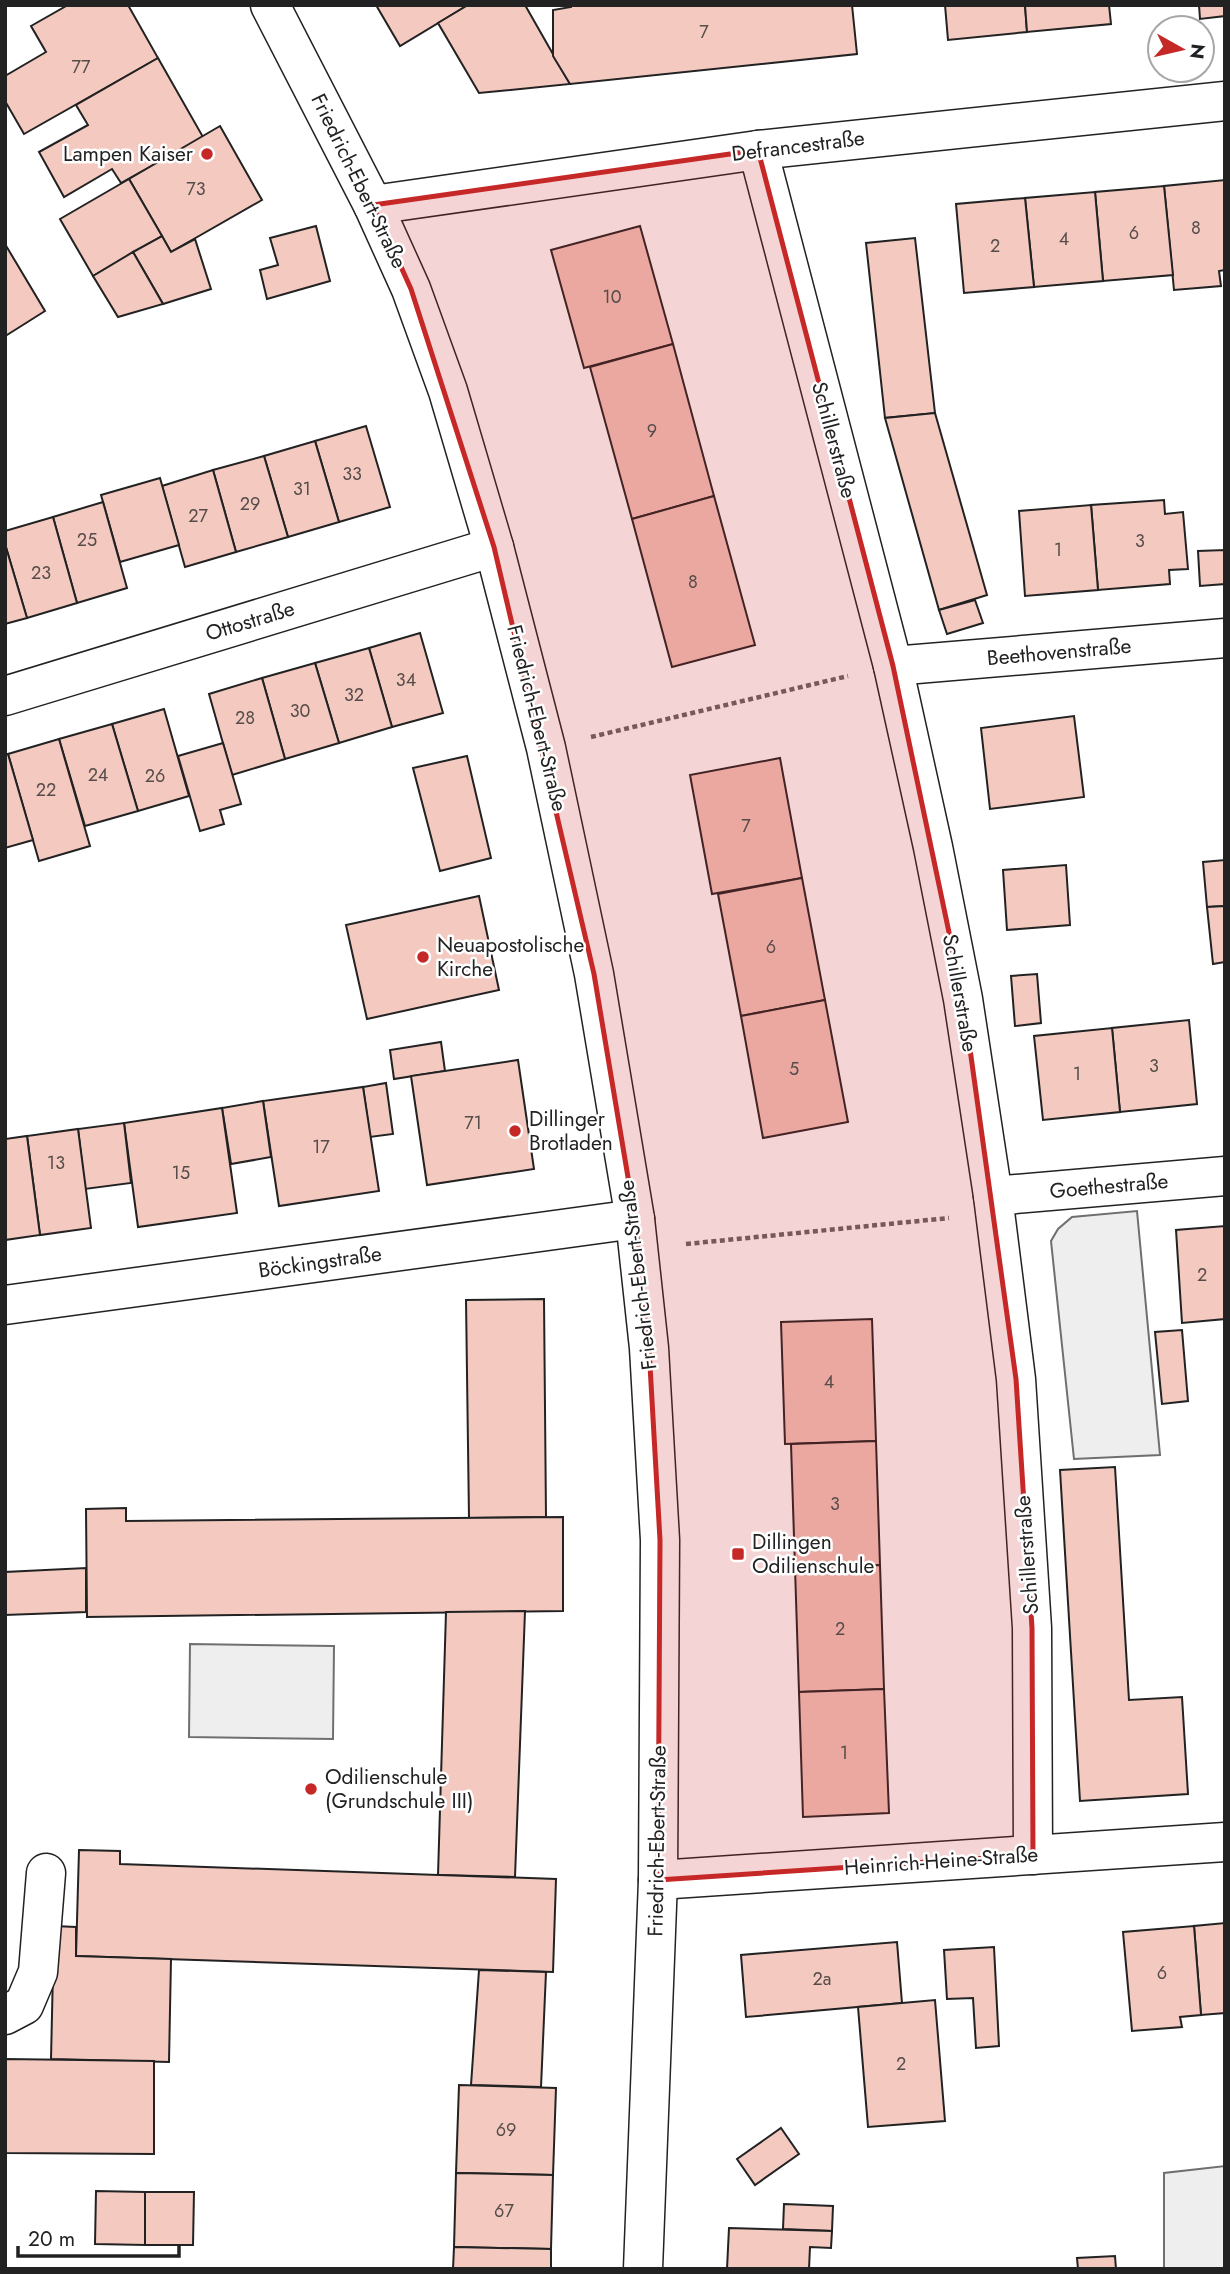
<svg xmlns="http://www.w3.org/2000/svg" width="1230" height="2274" viewBox="0 0 1230 2274" font-family="Jost,sans-serif">
<rect width="100%" height="100%" fill="#fff"/>
<g fill="#eee" stroke="#6f6f6f" stroke-width="2">
<polygon points="1137,1211 1160,1455 1074,1459 1051,1241 1058,1229 1072,1217"/>
<polygon points="190,1644 334,1646 333,1739 189,1737"/>
<polygon points="1225,2166 1225,2269 1164,2269 1164,2173"/>
</g>
<g fill="#f3c9c0" stroke="#222" stroke-width="2">
<polygon points="68,5 128,5 158,58 24,134 5,101 5,76 46,52 31,26"/>
<polygon points="376,5 468,5 400,46"/>
<polygon points="468,5 525,5 570,84 479,93 438,23"/>
<polygon points="571,5 852,5 857,54 570,84 553,56 553,10 571,7"/>
<polygon points="945,5 1025,5 1027,32 948,40"/>
<polygon points="1025,5 1109,5 1111,24 1027,32"/>
<polygon points="1199,5 1225,5 1225,16 1200,19"/>
<polygon points="158,58 203,137 121,183 112,169 64,197 39,152 88,125 76,105"/>
<polygon points="220,126 262,200 171,252 129,179"/>
<polygon points="129,179 162,236 93,276 60,219"/>
<polygon points="1225,180 1225,270 1219,271 1221,286 1174,290 1164,186"/>
<polygon points="1164,186 1173,275 1103,281 1095,192"/>
<polygon points="1095,192 1103,281 1034,287 1025,198"/>
<polygon points="1025,198 1034,287 964,293 956,204"/>
<polygon points="316,226 330,281 267,299 260,270 278,265 270,238"/>
<polygon points="640,226 673,344 584,368 551,250"/>
<polygon points="162,236 171,252 195,239 211,289 163,304 133,252"/>
<polygon points="915,238 935,413 885,418 866,243"/>
<polygon points="5,244 45,311 7,335 5,332"/>
<polygon points="133,252 163,304 118,317 93,276"/>
<polygon points="673,344 714,496 632,519 590,367"/>
<polygon points="935,413 987,595 939,610 885,418"/>
<polygon points="366,426 390,507 339,522 315,441"/>
<polygon points="315,441 339,522 288,537 264,456"/>
<polygon points="264,456 288,537 236,552 213,470"/>
<polygon points="213,470 236,552 185,567 162,486"/>
<polygon points="160,478 179,545 120,562 101,495"/>
<polygon points="714,496 755,645 672,667 632,519"/>
<polygon points="1164,500 1165,514 1183,512 1188,569 1169,570 1170,584 1098,590 1091,505"/>
<polygon points="103,502 127,588 77,603 53,517"/>
<polygon points="1091,505 1098,590 1025,596 1019,511"/>
<polygon points="53,517 77,603 27,618 5,544 5,531"/>
<polygon points="5,544 27,618 5,624"/>
<polygon points="1225,550 1225,584 1200,586 1198,551"/>
<polygon points="975,600 983,623 947,634 939,610"/>
<polygon points="420,633 443,713 392,727 369,648"/>
<polygon points="369,648 392,727 339,743 315,663"/>
<polygon points="315,663 339,743 285,759 262,678"/>
<polygon points="262,678 285,759 232,775 209,694"/>
<polygon points="164,709 189,796 138,811 112,724"/>
<polygon points="1074,716 1084,797 990,809 981,728"/>
<polygon points="112,724 138,811 85,826 59,739"/>
<polygon points="59,739 90,846 39,861 8,754"/>
<polygon points="223,743 241,804 220,810 224,824 200,831 178,756"/>
<polygon points="8,754 33,840 5,848 5,755"/>
<polygon points="467,756 491,858 440,871 413,768"/>
<polygon points="780,758 802,878 712,894 690,775"/>
<polygon points="1225,860 1225,906 1207,907 1203,862"/>
<polygon points="1066,865 1070,925 1007,930 1003,870"/>
<polygon points="802,878 825,1000 741,1016 718,894"/>
<polygon points="479,896 499,990 367,1019 346,925"/>
<polygon points="1225,906 1225,962 1213,964 1207,907"/>
<polygon points="1037,974 1041,1023 1015,1026 1011,976"/>
<polygon points="825,1000 848,1122 763,1138 741,1016"/>
<polygon points="1189,1020 1197,1104 1120,1112 1112,1028"/>
<polygon points="1112,1028 1120,1112 1043,1120 1034,1036"/>
<polygon points="441,1042 445,1071 394,1079 390,1050"/>
<polygon points="518,1060 534,1169 427,1185 411,1076"/>
<polygon points="386,1083 393,1134 370,1137 363,1087"/>
<polygon points="363,1087 379,1191 279,1206 263,1101"/>
<polygon points="263,1101 271,1157 231,1164 222,1108"/>
<polygon points="222,1108 237,1213 138,1227 124,1123"/>
<polygon points="124,1123 131,1183 85,1189 78,1129"/>
<polygon points="78,1129 91,1228 40,1235 27,1136"/>
<polygon points="27,1136 40,1235 5,1240 5,1139"/>
<polygon points="1225,1226 1225,1319 1182,1323 1176,1230"/>
<polygon points="544,1299 546,1517 469,1518 466,1300"/>
<polygon points="872,1319 876,1441 785,1444 781,1322"/>
<polygon points="1182,1330 1188,1401 1162,1404 1155,1332"/>
<polygon points="876,1441 880,1565 795,1568 791,1444"/>
<polygon points="1115,1467 1129,1700 1182,1697 1188,1794 1080,1801 1060,1470"/>
<polygon points="126,1508 126,1521 563,1517 563,1611 87,1617 86,1509"/>
<polygon points="880,1565 884,1689 799,1692 795,1568"/>
<polygon points="86,1568 86,1612 5,1615 5,1572"/>
<polygon points="525,1611 515,1877 438,1875 446,1612"/>
<polygon points="884,1689 889,1813 803,1817 799,1692"/>
<polygon points="79,1850 120,1851 120,1864 556,1879 553,1972 76,1956"/>
<polygon points="1225,1923 1225,2013 1201,2015 1194,1926"/>
<polygon points="54,1926 76,1927 76,1956 171,1959 169,2062 51,2059"/>
<polygon points="1194,1926 1201,2015 1180,2017 1182,2027 1132,2031 1123,1932"/>
<polygon points="897,1942 902,2003 746,2017 741,1955"/>
<polygon points="994,1947 999,2046 976,2048 973,1998 947,1999 944,1950"/>
<polygon points="479,1970 546,1972 541,2087 471,2085"/>
<polygon points="935,2000 945,2121 868,2127 858,2007"/>
<polygon points="5,2059 154,2061 154,2154 5,2153"/>
<polygon points="459,2085 556,2088 553,2175 456,2173"/>
<polygon points="781,2128 799,2154 755,2185 737,2159"/>
<polygon points="456,2173 553,2175 551,2249 454,2247"/>
<polygon points="96,2191 145,2192 145,2245 95,2244"/>
<polygon points="145,2192 194,2192 193,2245 145,2245"/>
<polygon points="784,2204 833,2206 832,2231 783,2229"/>
<polygon points="729,2228 832,2231 831,2248 810,2247 809,2269 727,2269"/>
<polygon points="454,2247 551,2249 551,2269 453,2269"/>
<polygon points="1115,2256 1116,2269 1078,2269 1077,2258"/>
</g>
<g fill="none" stroke-linecap="round" stroke-linejoin="round">
<g stroke="#222" stroke-width="41">
<g id="minor">
<polyline points="270,5 373,205 411,289 448,391 494,547 546,748 594,974 635,1219 649,1348 660,1540 658,1880 643,2269"/>
<polyline points="758,150 893,666 933,847 963,999 993,1196 1016,1379 1032,1628 1033,1855"/>
<polyline points="373,205 758,150 1225,101"/>
<polyline points="893,666 1225,638"/>
<polyline points="5,696 494,547"/>
<polyline points="993,1196 1225,1176"/>
<polyline points="5,1305 635,1219"/>
<polyline points="658,1880 1225,1842"/>
<polyline points="5,2015 24,2005 38,1972 46,1873"/>
</g>
</g>
<g stroke="#646464" stroke-width="4.5" stroke-dasharray="5 3.5" stroke-linecap="butt">
<polyline points="591,737 848,676"/>
<polyline points="686,1244 949,1218"/>
</g>
<use href="#minor" stroke="#fff" stroke-width="38"/>
</g>
<path fill="#c62828" fill-opacity="0.2" stroke="#c62828" stroke-width="5" stroke-linejoin="round" d="M758,150L893,666L963,999L1016,1379L1032,1628L1033,1855L658,1880L660,1540L649,1348L635,1219L594,974L494,547L411,289L373,205Z"/>
<g fill="#c62828" stroke="#fff" stroke-width="2.5">
<circle cx="207" cy="154" r="7"/>
<circle cx="423" cy="957" r="7"/>
<circle cx="515" cy="1131" r="7"/>
<rect x="731" y="1547" width="14" height="14" rx="3.5"/>
<circle cx="311" cy="1789" r="7"/>
</g>
<g text-anchor="middle" dominant-baseline="central" stroke-width="5" stroke-linejoin="round" paint-order="stroke">
<g font-size="18" fill="#564c4a">
<text x="704" y="32">7</text>
<text x="81" y="67">77</text>
<text x="196" y="189">73</text>
<text x="1196" y="228">8</text>
<text x="1134" y="233">6</text>
<text x="1064" y="239">4</text>
<text x="995" y="246">2</text>
<text x="612" y="297">10</text>
<text x="652" y="431">9</text>
<text x="352" y="474">33</text>
<text x="302" y="489">31</text>
<text x="250" y="504">29</text>
<text x="198" y="516">27</text>
<text x="87" y="540">25</text>
<text x="1140" y="541">3</text>
<text x="1058" y="550">1</text>
<text x="41" y="573">23</text>
<text x="693" y="582">8</text>
<text x="406" y="680">34</text>
<text x="354" y="695">32</text>
<text x="300" y="711">30</text>
<text x="245" y="718">28</text>
<text x="98" y="775">24</text>
<text x="155" y="776">26</text>
<text x="46" y="790">22</text>
<text x="746" y="826">7</text>
<text x="771" y="947">6</text>
<text x="1154" y="1066">3</text>
<text x="794" y="1069">5</text>
<text x="1077" y="1074">1</text>
<text x="473" y="1123">71</text>
<text x="321" y="1147">17</text>
<text x="56" y="1163">13</text>
<text x="181" y="1173">15</text>
<text x="1202" y="1275">2</text>
<text x="829" y="1382">4</text>
<text x="835" y="1504">3</text>
<text x="840" y="1629">2</text>
<text x="844" y="1753">1</text>
<text x="1162" y="1973">6</text>
<text x="822" y="1979">2a</text>
<text x="901" y="2064">2</text>
<text x="506" y="2130">69</text>
<text x="504" y="2211">67</text>
</g>
<g font-size="21" fill="#222" stroke="#fff">
<text transform="translate(798 146) rotate(-7)">Defrancestraße</text>
<text transform="translate(359 181) rotate(64)">Friedrich-Ebert-Straße</text>
<text transform="translate(834 440) rotate(75)">Schillerstraße</text>
<text transform="translate(250 621) rotate(-17)">Ottostraße</text>
<text transform="translate(1059 652) rotate(-5)">Beethovenstraße</text>
<text transform="translate(537 718) rotate(76)">Friedrich-Ebert-Straße</text>
<text transform="translate(960 993) rotate(80)">Schillerstraße</text>
<text transform="translate(1109 1186) rotate(-5)">Goethestraße</text>
<text transform="translate(320 1262) rotate(-8)">Böckingstraße</text>
<text transform="translate(638 1275) rotate(-97)">Friedrich-Ebert-Straße</text>
<text transform="translate(1027 1555) rotate(-94)">Schillerstraße</text>
<text transform="translate(657 1841) rotate(-89)">Friedrich-Ebert-Straße</text>
<text transform="translate(941 1861) rotate(-4)">Heinrich-Heine-Straße</text>
</g>
<g font-size="21" fill="#222" stroke="#fff" text-anchor="start">
<text x="193" y="154" text-anchor="end">Lampen Kaiser</text>
<text x="437" y="945">Neuapostolische<tspan x="437" dy="24">Kirche</tspan></text>
<text x="529" y="1119">Dillinger<tspan x="529" dy="24">Brotladen</tspan></text>
<text x="752" y="1542">Dillingen<tspan x="752" dy="24">Odilienschule</tspan></text>
<text x="325" y="1777">Odilienschule<tspan x="325" dy="24">(Grundschule III)</tspan></text>
</g>
</g>
<rect width="1230" height="2274" fill="none" stroke="#222222" stroke-width="14"/>
<g transform="translate(1181 49) rotate(98)"><circle r="33" fill="#ffffff" stroke="#a7a7a7" stroke-width="2"/>
<path d="M0-5L12 26L0 18L-12 26Z" fill="#c62828"/>
<text y="-10" font-size="19" font-weight="bold" text-anchor="middle" fill="#222222">N</text>
</g>
<path d="M18 2246v10h161v-10" fill="none" stroke="#222222" stroke-width="3.5"/>
<text x="28" y="2246" font-size="21" fill="#222222" stroke="#ffffff" stroke-width="5" paint-order="stroke">20 m</text>
</svg>
